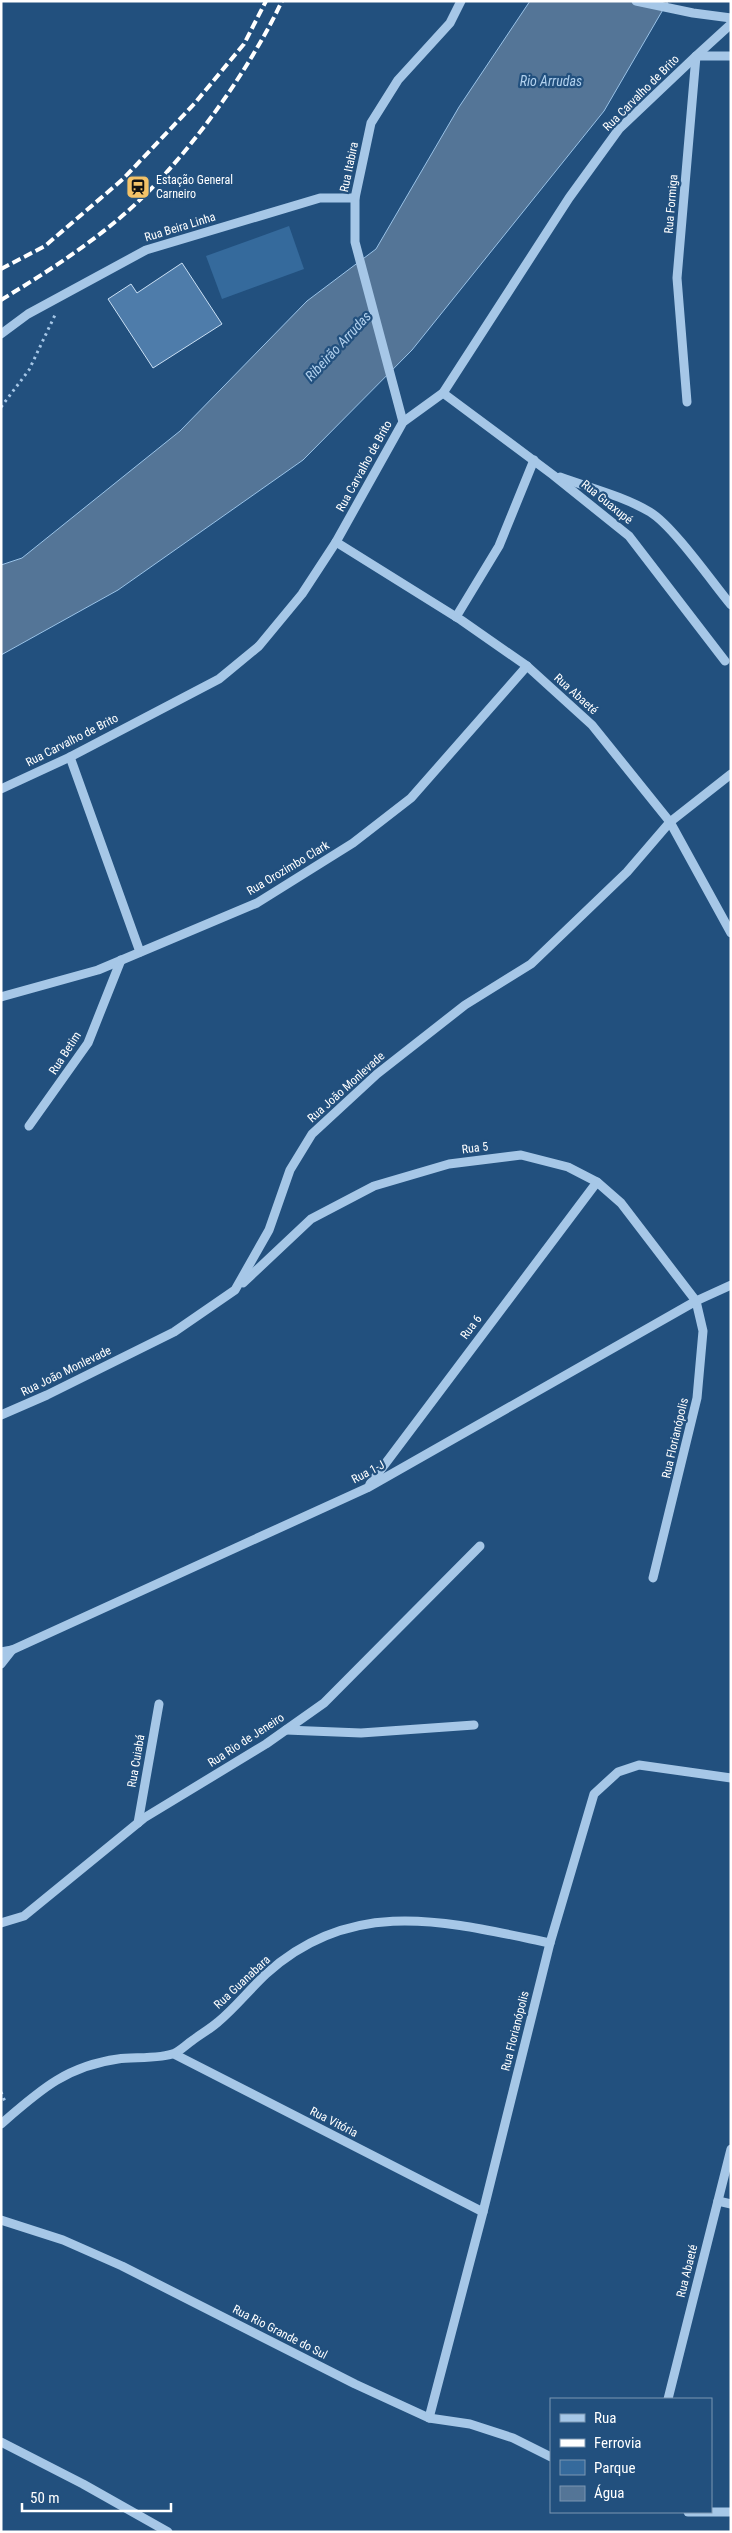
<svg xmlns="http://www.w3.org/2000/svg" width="732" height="2533" viewBox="0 0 732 2533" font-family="'Roboto Condensed',sans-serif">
<rect width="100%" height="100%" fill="#22507e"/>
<polygon fill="#356a9c" points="289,226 304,269 222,299 206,256"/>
<polygon fill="#547597" stroke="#9ac3e8" points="530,1 668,1 604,111 412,350 303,460 118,590 1,655 1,565 22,558 180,431 307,301 376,249 459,107"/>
<polygon fill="#4e7caa" stroke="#cae0f5" points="182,263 222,324 153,368 108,299 131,284 137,293"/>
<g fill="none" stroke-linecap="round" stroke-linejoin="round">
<g stroke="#a6c7e7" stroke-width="3" stroke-dasharray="2.5 4" stroke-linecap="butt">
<polyline points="1,407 29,370 55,315"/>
<polyline points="1,2092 6,2104"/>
</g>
<g stroke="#a6c7e7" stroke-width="9">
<polyline points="636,1 693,13 731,18"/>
<polyline points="1,334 28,314 146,250 320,198 355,198"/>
<polyline points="443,393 553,475 629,536 725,661"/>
<polyline points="687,402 677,278 696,56 731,24"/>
<polyline points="403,422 355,242 355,198 371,123 398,80 450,23 461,1"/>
<path d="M560,477C590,488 623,496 650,512C673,526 712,582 731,605"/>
<polyline points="336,542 461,620 527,666 592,725 670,822 731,933"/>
<polyline points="456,617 499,546 534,460"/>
<polyline points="70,757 140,952"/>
<polyline points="1,789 70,757 219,679 259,646 302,594 336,542 403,422 443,393 569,198 619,129 696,56 731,56"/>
<polyline points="1,997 98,970 257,903 353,843 411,798 527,666"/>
<polyline points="29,1126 88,1043 121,960"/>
<polyline points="243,1283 311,1219 374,1186 449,1164 521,1155 568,1167 597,1182 621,1203 696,1301 703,1331 697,1398 653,1578"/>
<polyline points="1,1415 47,1395 174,1332 235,1290 269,1230 290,1170 312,1134 377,1074 465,1005 531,964 627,872 670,822 731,774"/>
<polyline points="370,1484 597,1182"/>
<polyline points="1,1652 12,1650 367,1488 696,1301 731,1285"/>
<polyline points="1,1664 12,1650"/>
<polyline points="286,1730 361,1733 474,1725"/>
<polyline points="138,1823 159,1704"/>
<polyline points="1,1923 24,1916 144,1818 266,1744 324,1703 480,1546"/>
<polyline points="174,2054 483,2212"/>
<path d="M1,2124C39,2091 66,2066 118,2059C133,2057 162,2059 175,2053C181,2050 187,2044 193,2040C201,2034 210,2029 218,2022C235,2008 249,1990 266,1974C353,1895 448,1922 550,1943"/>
<polyline points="718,2201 731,2204"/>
<polyline points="1,2220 63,2240 122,2266 355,2384 429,2418 470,2424 513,2438 551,2457"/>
<polyline points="668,2399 731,2149"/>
<polyline points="429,2418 483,2212 550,1943 594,1794 618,1772 639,1765 731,1778"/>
<polyline points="1,2442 83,2484 168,2532"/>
<polyline points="688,2512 731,2512"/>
</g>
<g stroke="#fff" stroke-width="4" stroke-dasharray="9 4" stroke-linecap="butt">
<polyline points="1,269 45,246 123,179 195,103 244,44 266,1"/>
<path d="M1,300C52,269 105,235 147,193C197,143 252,65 282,1"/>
</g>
</g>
<defs>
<g id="station-square" transform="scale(1.25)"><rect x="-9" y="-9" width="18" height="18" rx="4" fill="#f3c268" stroke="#22507e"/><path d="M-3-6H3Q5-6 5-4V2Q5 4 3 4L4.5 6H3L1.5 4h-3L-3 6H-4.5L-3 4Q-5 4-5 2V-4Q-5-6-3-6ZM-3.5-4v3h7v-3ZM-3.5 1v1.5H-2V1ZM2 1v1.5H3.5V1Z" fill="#111"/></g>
</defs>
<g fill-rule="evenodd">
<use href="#station-square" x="138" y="187"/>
</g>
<g text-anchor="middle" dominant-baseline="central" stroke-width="4.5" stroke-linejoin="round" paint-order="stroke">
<g font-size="12" fill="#fff" stroke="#22507e">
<text transform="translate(641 93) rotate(-45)">Rua Carvalho de Brito</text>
<text transform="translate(349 167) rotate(-78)">Rua Itabira</text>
<text transform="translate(671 204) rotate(-85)">Rua Formiga</text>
<text transform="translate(180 227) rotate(-17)">Rua Beira Linha</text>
<text transform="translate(364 466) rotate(-61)">Rua Carvalho de Brito</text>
<text transform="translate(607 502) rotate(39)">Rua Guaxupé</text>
<text transform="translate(576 694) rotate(42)">Rua Abaeté</text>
<text transform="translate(72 740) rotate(-27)">Rua Carvalho de Brito</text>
<text transform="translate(288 868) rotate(-31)">Rua Orozimbo Clark</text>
<text transform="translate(65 1053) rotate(-57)">Rua Betim</text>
<text transform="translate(346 1087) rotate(-42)">Rua João Monlevade</text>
<text transform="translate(475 1148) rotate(-7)">Rua 5</text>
<text transform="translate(471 1327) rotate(-53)">Rua 6</text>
<text transform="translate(66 1371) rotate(-26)">Rua João Monlevade</text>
<text transform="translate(675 1438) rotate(-77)">Rua Florianópolis</text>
<text transform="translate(368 1472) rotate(-28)">Rua 1-J</text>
<text transform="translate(246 1740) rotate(-33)">Rua Rio de Jeneiro</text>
<text transform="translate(136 1761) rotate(-80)">Rua Cuiabá</text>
<text transform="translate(242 1982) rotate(-43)">Rua Guanabara</text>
<text transform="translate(515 2031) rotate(-76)">Rua Florianópolis</text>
<text transform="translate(334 2122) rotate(27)">Rua Vitória</text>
<text transform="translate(687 2271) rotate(-76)">Rua Abaeté</text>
<text transform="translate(280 2332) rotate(27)">Rua Rio Grande do Sul</text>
</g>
<g font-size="12" fill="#fff" stroke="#22507e" text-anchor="start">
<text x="156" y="180">Estação General<tspan x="156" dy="14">Carneiro</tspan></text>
</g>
<g font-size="14" font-style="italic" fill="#b2d1ee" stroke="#22507e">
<text x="551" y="81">Rio Arrudas</text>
<text transform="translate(338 346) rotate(-47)">Ribeirão Arrudas</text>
</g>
</g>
<rect width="732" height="2533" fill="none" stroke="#ffffff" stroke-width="5"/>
<rect x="550" y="2398" width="162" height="115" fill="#22507e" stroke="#7a96b2"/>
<rect x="560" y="2414" width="25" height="8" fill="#a6c7e7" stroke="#7a96b2"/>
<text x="594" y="2423" font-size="15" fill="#ffffff">Rua</text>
<rect x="560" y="2439" width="25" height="8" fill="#ffffff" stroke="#7a96b2"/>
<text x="594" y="2448" font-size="15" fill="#ffffff">Ferrovia</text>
<rect x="560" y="2460" width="25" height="15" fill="#356a9c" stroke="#7a96b2"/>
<text x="594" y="2473" font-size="15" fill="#ffffff">Parque</text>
<rect x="560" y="2486" width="25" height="15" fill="#547597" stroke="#7a96b2"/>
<text x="594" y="2498" font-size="15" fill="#ffffff">Água</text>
<path d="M22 2503v8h149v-8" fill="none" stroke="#ffffff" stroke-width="2.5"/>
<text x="30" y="2503" font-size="15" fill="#ffffff" stroke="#22507e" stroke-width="4" paint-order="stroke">50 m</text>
</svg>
